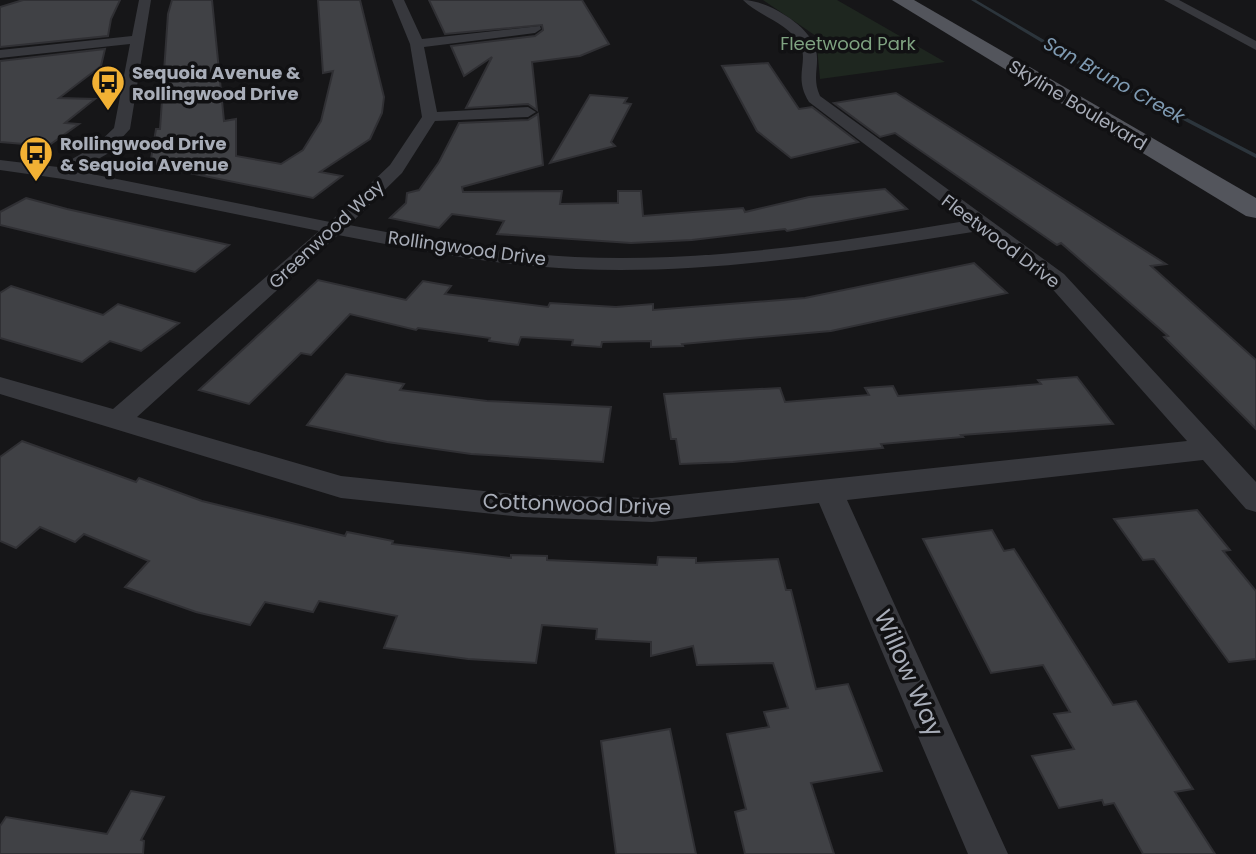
<svg xmlns="http://www.w3.org/2000/svg" width="1256" height="854" viewBox="0 0 1256 854" font-family="Poppins,sans-serif">
<rect width="100%" height="100%" fill="#161618"/>
<polygon fill="#1e261f" points="763,0 837,0 945,62 820,79 816,36"/>
<g fill="none" stroke-linecap="round" stroke-linejoin="round">
<polygon fill="#2c353c" fill-rule="evenodd" points="971,0 976,0 1097,71 1256,154 1256,158 1093,73"/>
</g>
<g fill="#404145" stroke="#303034" stroke-width="2">
<polygon points="23,0 120,0 111,19 108,36 0,47 0,7"/>
<polygon points="172,0 212,0 224,121 236,119 236,156 281,164 303,150 321,121 333,71 323,73 318,0 360,0 384,97 382,113 370,139 320,172 342,176 313,198 150,165 156,129 160,129 168,14"/>
<polygon points="429,0 582,0 609,44 580,56 532,62 537,110 528,104 466,108 492,57 464,76 451,46 535,36 543,30 542,25 445,34"/>
<polygon points="105,49 101,66 59,98 95,99 65,123 79,124 48,146 0,142 0,61"/>
<polygon points="768,63 799,109 812,107 858,142 791,158 757,131 722,66"/>
<polygon points="896,93 1166,264 1151,266 1256,360 1256,429 1164,337 1168,336 1061,243 1057,245 908,142 895,133 880,137 834,103"/>
<polygon points="590,95 627,98 624,103 631,104 611,142 615,146 550,163"/>
<polygon points="538,114 543,165 462,187 463,192 562,191 560,204 618,203 618,191 641,191 643,216 743,208 745,212 809,197 885,189 907,209 787,231 785,229 692,240 631,243 497,234 504,221 452,214 439,228 390,218 406,203 407,193 419,190 439,162 459,123 528,120"/>
<polygon points="26,198 67,209 229,245 195,272 0,225 0,212"/>
<polygon points="974,263 1007,293 831,331 682,344 683,346 651,347 651,341 602,342 601,347 572,345 573,340 521,337 518,345 489,341 490,338 418,328 416,330 350,314 311,355 301,353 249,404 199,390 318,280 406,300 423,281 451,286 445,294 548,307 550,303 616,307 653,304 653,310 805,298"/>
<polygon points="11,286 103,315 118,304 179,323 141,351 110,341 82,362 0,338 0,293"/>
<polygon points="346,374 404,384 400,390 487,401 611,407 603,462 471,454 387,442 307,425"/>
<polygon points="1077,377 1113,424 961,435 963,437 881,444 883,448 733,462 680,464 676,439 671,439 664,394 780,388 785,402 869,395 865,388 893,386 898,396 1041,384 1038,380"/>
<polygon points="22,441 136,482 139,478 202,501 345,536 347,532 393,541 392,544 511,558 511,555 547,556 547,560 657,565 658,557 696,558 696,563 778,559 786,590 791,590 816,689 848,684 882,771 811,783 834,854 745,854 735,812 746,809 727,734 769,727 764,712 788,708 773,663 697,665 693,646 651,656 651,642 596,639 597,629 542,625 536,663 468,659 384,648 397,616 319,601 313,612 265,602 250,625 196,612 125,587 149,561 84,534 75,542 40,527 16,548 0,541 0,457"/>
<polygon points="1197,510 1230,550 1223,551 1256,591 1256,659 1229,662 1154,559 1143,560 1114,519"/>
<polygon points="992,530 1004,551 1014,549 1113,705 1136,701 1193,789 1175,792 1215,854 1143,854 1114,803 1104,805 1102,800 1059,808 1032,756 1074,749 1054,714 1070,712 1043,665 991,673 923,539"/>
<polygon points="670,729 696,854 616,854 601,741"/>
<polygon points="131,791 164,797 141,840 144,841 143,854 0,854 0,826 6,817 107,834"/>
</g>
<g fill="none" stroke-linecap="round" stroke-linejoin="round">
<g fill="#37383d" fill-rule="evenodd">
<path d="M139,0H151L130,129L107,154L77,171L330,222L390,165L422,117L410,44L392,0H404L422,39L540,26L541,29L535,33L424,47L437,112L528,107L536,112L528,117L435,121L402,173L349,225C423,239 499,253 575,257C706,263 837,242 966,221L809,102C793,77 809,62 800,44C788,23 759,16 743,0C766,0 807,24 815,47C821,64 811,77 820,96L1064,274L1256,482V512L1246,509L1203,460L847,500L1008,854H968L819,503L652,522L522,517L341,498L0,394V377L113,409L319,231L63,179L0,170V160L58,167L95,146L114,128L130,44L0,58V50L132,36ZM979,231L1048,284L1187,441L652,498L522,495L341,476L137,417L338,235C417,250 496,266 576,269C712,275 846,252 979,231Z"/>
<polygon points="1164,0 1179,0 1256,41 1256,50"/>
</g>
<polygon fill="#53555c" fill-rule="evenodd" points="892,0 914,0 1256,198 1256,218 1246,216"/>
</g>
<defs>
<g id="bus-pin" transform="scale(1.75)"><path d="M0 17L-7.5 6A9.5 9.5 0 1 1 7.5 6Z" fill="#f2b134" stroke="#111113"/><path d="M-5-6H5V4H4V6H2V4H-2V6H-4V4H-5ZM-3.5-4V0h7V-4ZM-3.5 1.2v1.5H-2V1.2ZM2 1.2v1.5H3.5V1.2Z" fill="#111"/></g>
</defs>
<g fill-rule="evenodd">
<use href="#bus-pin" x="108" y="82"/>
<use href="#bus-pin" x="36" y="153"/>
</g>
<g text-anchor="middle" dominant-baseline="central" stroke-width="7" stroke-linejoin="round" paint-order="stroke">
<g font-size="18" fill="#7fa381" stroke="#111113">
<text x="848" y="43">Fleetwood Park</text>
</g>
<g font-size="18" font-weight="bold" fill="#a8adb8" stroke="#111113" text-anchor="start">
<text x="132" y="72">Sequoia Avenue &amp;<tspan x="132" dy="21">Rollingwood Drive</tspan></text>
<text x="60" y="143">Rollingwood Drive<tspan x="60" dy="21">&amp; Sequoia Avenue</tspan></text>
</g>
<g font-size="18" fill="#a8adb8" stroke="#111113">
<text transform="translate(1078 105) rotate(31)">Skyline Boulevard</text>
<text transform="translate(326 234) rotate(-43)">Greenwood Way</text>
<text transform="translate(1001 241) rotate(37)">Fleetwood Drive</text>
<text transform="translate(467 248) rotate(8)">Rollingwood Drive</text>
</g>
<g font-size="19" font-style="italic" fill="#7f9bb3" stroke="#111113">
<text transform="translate(1114 80) rotate(29)">San Bruno Creek</text>
</g>
<g font-size="21" fill="#a8adb8" stroke="#111113">
<text transform="translate(577 504) rotate(2)">Cottonwood Drive</text>
</g>
<g font-size="24" fill="#a8adb8" stroke="#111113">
<text transform="translate(909 673) rotate(66)">Willow Way</text>
</g>
</g>
</svg>
